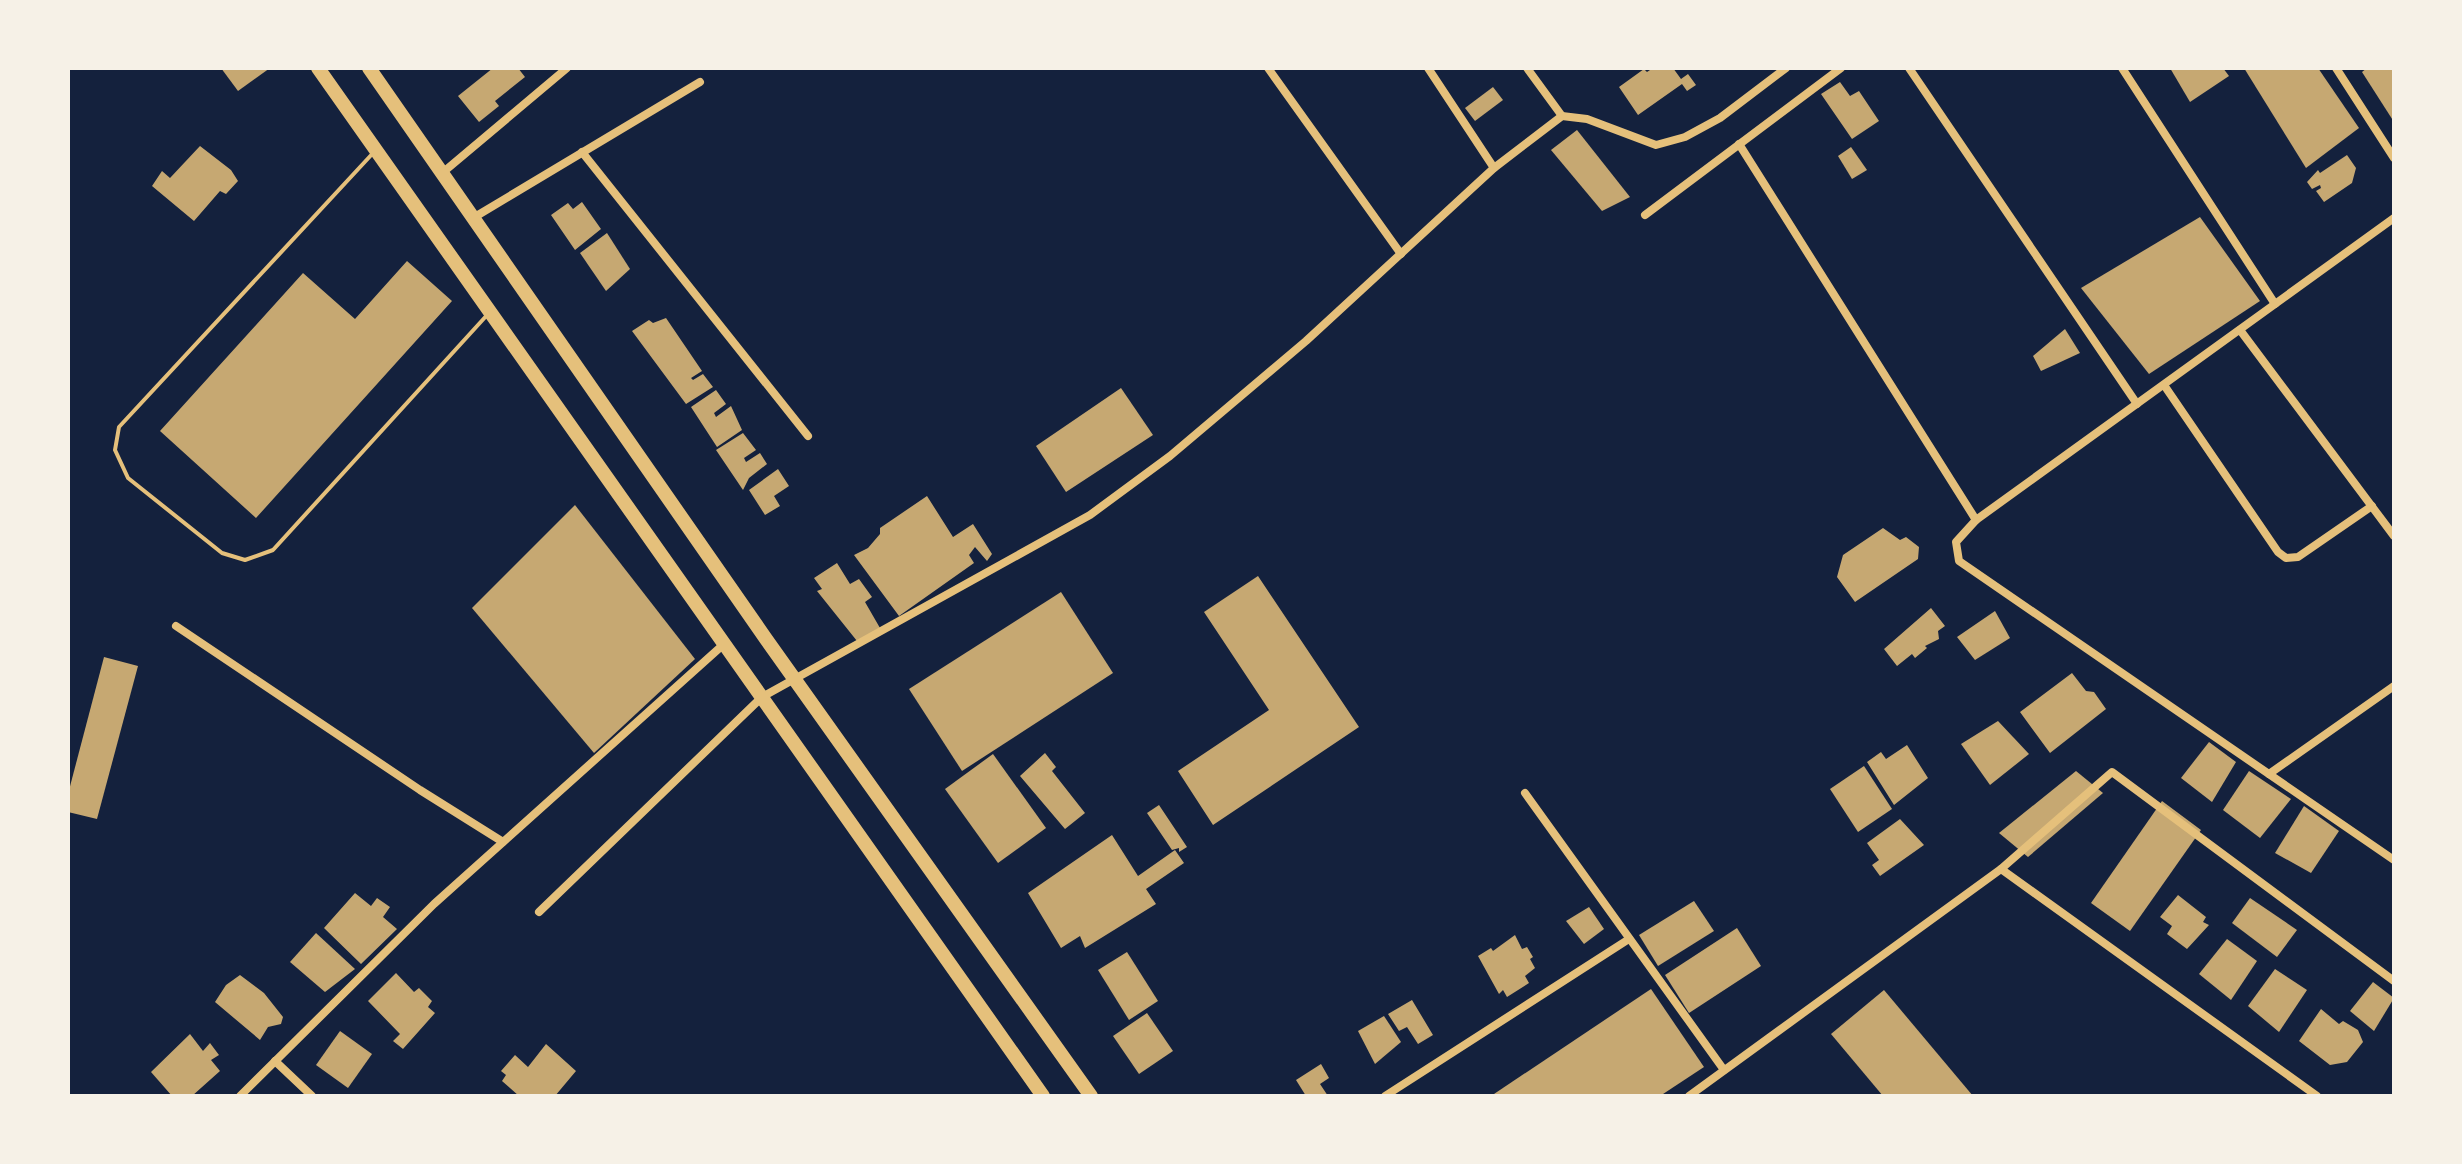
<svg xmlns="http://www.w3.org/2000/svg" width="2462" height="1164" viewBox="0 0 2462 1164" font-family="'Fira Sans',sans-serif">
<rect width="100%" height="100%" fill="#14213d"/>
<g fill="#c6a872">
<polygon points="221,68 270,68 238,91"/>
<polygon points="493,68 518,68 525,77 495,101 499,106 479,122 458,96"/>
<polygon points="1653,68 1673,68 1681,79 1688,74 1696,85 1687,91 1682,84 1638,115 1619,87 1644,69 1647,72"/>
<polygon points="2170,68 2223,68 2229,76 2190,102"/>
<polygon points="2244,68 2318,68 2359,128 2306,168"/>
<polygon points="2367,68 2394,68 2394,122 2362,72"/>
<polygon points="1840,82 1850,96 1859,91 1879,121 1852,139 1821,94"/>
<polygon points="1493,87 1503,100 1475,121 1465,108"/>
<polygon points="1577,130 1630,197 1602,211 1551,150"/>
<polygon points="200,146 231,170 238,181 226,194 220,191 194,221 152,186 162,171 170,178"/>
<polygon points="1851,147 1867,170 1852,179 1838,156"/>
<polygon points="2347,155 2356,168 2352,183 2324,202 2316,191 2321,188 2320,185 2312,189 2307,182 2318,170 2320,173"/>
<polygon points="582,202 601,229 575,250 551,215 568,203 573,209"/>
<polygon points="2200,217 2260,301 2149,374 2081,288"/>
<polygon points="607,233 630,269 606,291 580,253"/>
<polygon points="407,261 452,301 256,518 160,431 303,273 355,319"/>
<polygon points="666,318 702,371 691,378 693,380 703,374 713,387 686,404 632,331 649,320 653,323"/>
<polygon points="2065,329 2080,353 2041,371 2033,356"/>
<polygon points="1121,388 1153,435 1066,492 1036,446"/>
<polygon points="716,390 726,404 714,413 716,417 731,406 742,430 717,447 691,407"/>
<polygon points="743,433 756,450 744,458 746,462 760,453 767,464 749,478 743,490 716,450"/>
<polygon points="778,469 789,486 774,496 780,506 765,515 749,490"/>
<polygon points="927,496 953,537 973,524 992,554 987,561 975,547 969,555 974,563 899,616 854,555 868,548 880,534 880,528"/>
<polygon points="575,505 695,659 594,753 472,608"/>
<polygon points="1883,528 1900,540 1906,537 1919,547 1918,559 1855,602 1837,577 1843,555"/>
<polygon points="837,563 850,584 859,579 872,597 865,602 880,628 857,641 817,591 822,589 814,578"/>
<polygon points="1258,576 1359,727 1213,825 1178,771 1269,710 1204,612"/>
<polygon points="1061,592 1113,673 962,771 909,689"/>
<polygon points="1931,608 1945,626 1938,631 1939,639 1925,646 1927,648 1915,658 1912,654 1897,666 1884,649"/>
<polygon points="1995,611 2010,638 1975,660 1957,637"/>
<polygon points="104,657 138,666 97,819 68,812 68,794"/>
<polygon points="2072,673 2086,691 2094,692 2106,709 2050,753 2020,712"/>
<polygon points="1998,721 2029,754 1990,785 1961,744"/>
<polygon points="2209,742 2236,762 2212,802 2181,778"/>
<polygon points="1907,745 1928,778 1894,805 1867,762 1881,752 1886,759"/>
<polygon points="1045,753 1056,767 1052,771 1085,813 1065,829 1020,776"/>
<polygon points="993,754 1046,828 998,863 945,789"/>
<polygon points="1864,766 1892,809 1858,832 1830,789"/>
<polygon points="2076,771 2103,793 2028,857 1999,833"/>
<polygon points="2249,771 2291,799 2260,838 2223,810"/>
<polygon points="2162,801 2201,830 2130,931 2091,903"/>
<polygon points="1159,805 1187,847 1179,852 1179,848 1172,850 1147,813"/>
<polygon points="2304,806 2339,831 2311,873 2275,853"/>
<polygon points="1900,819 1924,845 1880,876 1872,865 1879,860 1867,843"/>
<polygon points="1112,835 1138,876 1175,850 1184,863 1146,889 1156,904 1085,948 1080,936 1061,948 1028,893"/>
<polygon points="355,893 371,906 377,898 390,907 383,917 397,929 361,964 324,928"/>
<polygon points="2178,895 2206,917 2203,922 2209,925 2187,949 2167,934 2172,926 2160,917"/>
<polygon points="2250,898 2297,930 2277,957 2232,923"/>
<polygon points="1694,901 1714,931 1658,966 1639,935"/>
<polygon points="1589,907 1604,929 1584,944 1566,921"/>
<polygon points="1737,928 1761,966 1689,1013 1665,975"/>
<polygon points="316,933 355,969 325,992 290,962"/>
<polygon points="1515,935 1522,949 1527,947 1533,957 1530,959 1535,968 1525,976 1529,983 1507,997 1503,990 1499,994 1478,956 1491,948 1493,951"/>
<polygon points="2227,939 2257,961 2231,1000 2199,974"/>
<polygon points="1127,952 1158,1001 1129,1020 1098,970"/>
<polygon points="2275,969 2307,990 2279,1032 2248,1006"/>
<polygon points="396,973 414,992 419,988 432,1001 428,1007 435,1013 403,1049 393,1041 400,1034 368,1001"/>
<polygon points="240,975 264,993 283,1017 281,1024 268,1027 260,1040 215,1002 226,985"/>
<polygon points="2373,982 2394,998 2374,1031 2350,1011"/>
<polygon points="1651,989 1704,1067 1660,1096 1491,1096"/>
<polygon points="1884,990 1973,1096 1883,1096 1831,1034"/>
<polygon points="1412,1000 1433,1035 1418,1044 1407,1027 1399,1031 1388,1014"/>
<polygon points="2321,1009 2339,1024 2343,1021 2358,1030 2363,1042 2347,1062 2330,1065 2299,1041"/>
<polygon points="1147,1013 1173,1051 1139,1074 1113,1036"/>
<polygon points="1384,1016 1401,1042 1375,1064 1358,1031"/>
<polygon points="340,1031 372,1054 348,1088 316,1065"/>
<polygon points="190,1034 203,1051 210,1043 219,1055 211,1060 220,1071 192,1096 172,1096 151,1072"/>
<polygon points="546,1044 576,1071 555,1096 519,1096 502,1081 506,1075 501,1071 515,1055 528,1067"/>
<polygon points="1321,1064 1329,1078 1320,1084 1328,1096 1306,1096 1296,1080"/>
</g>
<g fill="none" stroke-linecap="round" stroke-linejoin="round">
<polyline stroke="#e5c07b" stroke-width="4" points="374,152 119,427 115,450 128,478 222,553 245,560 273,550 488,314"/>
<g stroke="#e5c07b" stroke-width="8">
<polyline points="1268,68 1401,254"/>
<polyline points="1428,68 1494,168"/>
<polyline points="1527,68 1562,116"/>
<polyline points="1909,68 2137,404"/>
<polyline points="2122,68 2275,304"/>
<polyline points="2336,68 2394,158"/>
<polyline points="1739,144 1976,520"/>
<polyline points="582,152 808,436"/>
<polyline points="441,174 567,68"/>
<polyline points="1645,215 1841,68"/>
<polyline points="473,218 700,82"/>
<polyline points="2394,218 1976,520 1956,542 1959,561 2394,860"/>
<polyline points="2240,330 2394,536"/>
<polyline points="2164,385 2278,552 2286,558 2298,557 2372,506"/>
<polyline points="176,626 420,790 503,842"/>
<polyline points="2269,774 2394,686"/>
<polyline points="1525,793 1724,1070"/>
<polyline points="2001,869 2112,772 2394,981"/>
<polyline points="539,912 762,697 1090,515 1170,456 1306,341 1494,168 1562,116 1587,119 1656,145 1685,137 1720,118 1786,68"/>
<polyline points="275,1061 312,1096"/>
<polyline points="240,1096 434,904 724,644"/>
<polyline points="1385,1096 1629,939"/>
<polyline points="1689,1096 2001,869 2317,1096"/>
</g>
<g stroke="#e5c07b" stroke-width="14">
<polyline points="318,68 1043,1096"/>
<polyline points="369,68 766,639 1091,1096"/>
</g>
</g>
<rect width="2462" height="1164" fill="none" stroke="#f6f1e7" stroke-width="140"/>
</svg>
